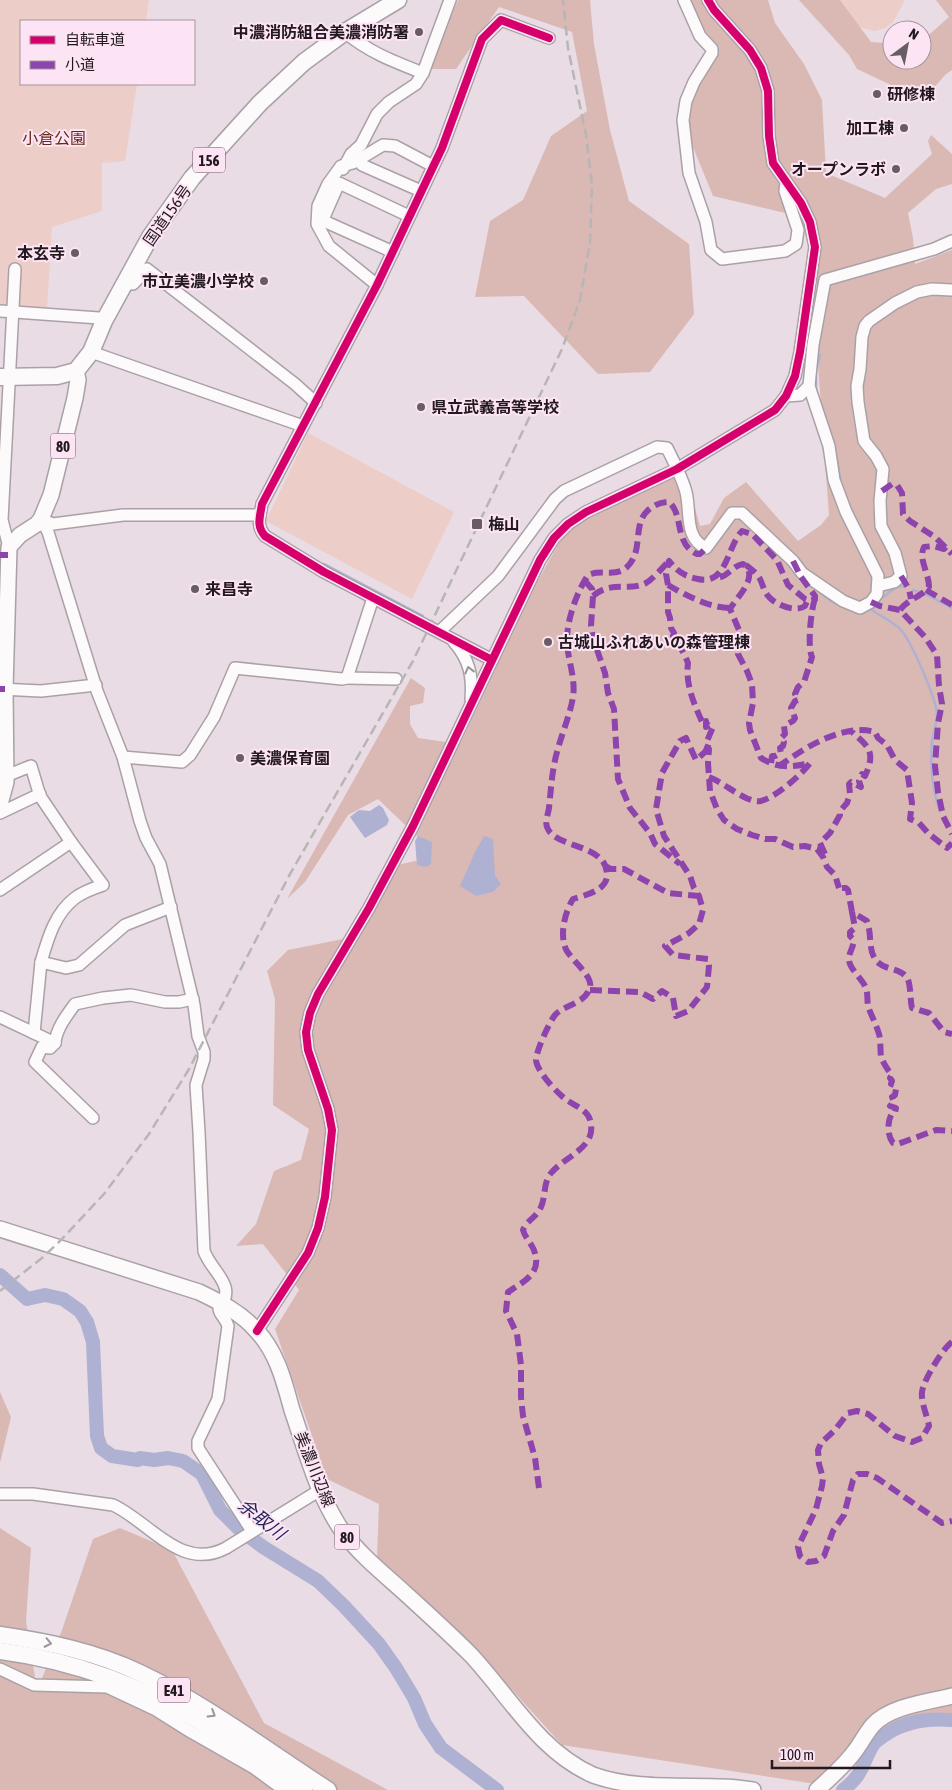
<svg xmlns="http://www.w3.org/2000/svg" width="952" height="1790" viewBox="0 0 952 1790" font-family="'Asap Condensed','Noto Sans JP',sans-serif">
<rect width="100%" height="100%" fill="#e9dce5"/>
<g fill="#edcdc7">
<polygon points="0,0 149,0 146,21 21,21 21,84 137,84 125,161 102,163 102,211 52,227 47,309 0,304"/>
<polygon points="837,0 905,0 893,22 885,28 875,31 858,27"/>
<polygon points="308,433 454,512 412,599 266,521"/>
</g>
<g fill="#dab9b4">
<polygon points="458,0 590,0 594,44 610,130 629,201 689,244 694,314 650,372 598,374 524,296 475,297 490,221 523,200 551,136 587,111 572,32 499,7 456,69 428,69"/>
<polygon points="689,0 768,0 775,23 804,64 822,100 826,173 885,198 932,154 928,141 931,135 952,154 952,184 936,189 908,213 913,238 915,264 952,250 952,1718 868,1744 822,1785 562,1745 487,1662 377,1558 379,1504 327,1479 275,1329 299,1290 263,1244 236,1246 256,1224 274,1171 301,1160 309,1129 273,1105 275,999 267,971 288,950 358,936 397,865 424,859 427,846 378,799 348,815 305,882 287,899 411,678 425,688 423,703 410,706 410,724 418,738 460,744 535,586 560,541 578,523 683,466 700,526 710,524 724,498 746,482 798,541 821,525 829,515 817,351 817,262 798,216 713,196 686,130 697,84 719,47 701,26"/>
<polygon points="799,0 840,0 871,42 884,43 892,52 892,60 922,60 922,41 949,17 936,0 952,0 952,70 946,74 923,100 857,69 849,55"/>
<polygon points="0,1392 11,1417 0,1463"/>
<polygon points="0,1528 31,1548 26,1621 37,1690 62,1630 93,1539 120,1528 172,1550 264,1723 388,1790 0,1790"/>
</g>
<g fill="#afb1d2">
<polygon points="379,805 383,808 389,820 387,825 365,838 350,817 359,810 370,811"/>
<polygon points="418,836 432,842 431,864 426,867 417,865 415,841"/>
<polygon points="484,836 493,839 495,875 501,884 493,892 476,896 460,886 475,852"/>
</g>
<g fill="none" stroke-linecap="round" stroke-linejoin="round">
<g stroke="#afb1d2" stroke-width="2.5">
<polyline points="816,392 816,370 820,355"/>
<polyline points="835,449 841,483"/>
<polyline points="324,564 423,616"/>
<polyline points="817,590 831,601 850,610"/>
<polyline points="913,590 925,594 952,608"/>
<polyline points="879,600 898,586 905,587"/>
<path d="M869,608C878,615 894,622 901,630C911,641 937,700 937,715C937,724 933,733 932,742C930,763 932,790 940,811"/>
</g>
<g stroke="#afb1d2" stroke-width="14">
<polyline points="0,1275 27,1299 45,1295 63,1299 80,1311 87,1322 93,1342 97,1436 101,1448 112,1456 138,1460 140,1458 154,1460 168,1458 183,1461 202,1474 220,1510 240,1530 263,1547 318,1581 344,1606 379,1644 396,1668 414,1698 425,1724 441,1748 497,1790"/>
<path d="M843,1790C864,1774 861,1765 873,1745C875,1741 881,1738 885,1735C904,1721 929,1718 952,1720"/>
</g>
<g stroke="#aaa1a7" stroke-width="14">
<g id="minor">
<polyline points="684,0 700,36 712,49 712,53 694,82 686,101 683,120 689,173 706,222 711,250 722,259 785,251 796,244 798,230 785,191 786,183"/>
<path d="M345,32C368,52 395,62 423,73"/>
<polyline points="362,165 421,191"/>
<polyline points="343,169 351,154 361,145 377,114 389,102 416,84 423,73 450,0"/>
<polyline points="393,252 326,222 324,217 339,183 409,216"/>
<polyline points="124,283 133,284 147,269 295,384 316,403"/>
<polyline points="377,285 329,246 317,224 318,206 328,184 341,166 353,163 383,145 395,146 433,166"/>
<polyline points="0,311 99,318 104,321"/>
<polyline points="91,352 303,426"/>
<polyline points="786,396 800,395 809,386"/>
<path d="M41,519L48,532L97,691L123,757L140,821L146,838L160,864L194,1005L198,1036L204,1052V1059L196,1085L199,1132L204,1251C212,1273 238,1285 219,1309C220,1315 225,1317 228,1326L218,1399L198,1441V1448L252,1531"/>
<polyline points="41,519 53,524 123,515 260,515"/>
<polyline points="9,547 2,520 15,269"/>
<polyline points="878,586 894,582 901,576 895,553 881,526 880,501 883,469 876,456 864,441 858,402 857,386 860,369 862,337 865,326 869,321 895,303 917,292 932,289 952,290"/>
<path d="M439,632L498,576L555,499L564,491L657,447L667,448C674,462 682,477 686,492C691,512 684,538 706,548L732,513H742L793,561L802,573L843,601L860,608L871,602L877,594L878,576L846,512L834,480L829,446L809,386L813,345L825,280L934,249L952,241"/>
<path d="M454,642C469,659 473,676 471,699"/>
<path d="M492,660L324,572L265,536C256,526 260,517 262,504L377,285L442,148L482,39L501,20L549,38"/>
<polyline points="347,678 396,679"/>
<polyline points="0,689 41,691 96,685"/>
<polyline points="123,757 182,762 190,755 214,717 235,668 342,679 347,678 373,598"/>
<path d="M6,776L31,766L40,796L71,842L103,885C94,888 83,892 75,898C55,913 48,938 41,962"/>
<polyline points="0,813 40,794"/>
<polyline points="0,890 71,842"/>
<polyline points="0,1017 55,1043 50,1048 42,1047 35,1062 93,1118"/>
<polyline points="34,1033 41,962 66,968 79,965 125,925 171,907"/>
<path d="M55,1043C56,1029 67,1015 75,1004L103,998L131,995L165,1002H179L193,999"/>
<polyline points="257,1331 308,1253 318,1228 325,1197 332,1130 328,1109 308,1050 306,1032 310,1013 318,994 369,908 413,826 540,560 554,538 568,524 586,512 677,469 775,410 786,396 795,376 800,352 815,247 810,222 801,203 773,163 769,136 768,91 761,68 750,50 714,10 708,0"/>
<path d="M0,1494H33L113,1505C150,1522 181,1572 226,1548L320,1490"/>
<polyline points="0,1669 34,1685 107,1687 156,1710 191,1732 254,1768 284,1790"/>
</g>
</g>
<g stroke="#aaa1a7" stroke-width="18">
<g id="major">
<polyline points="0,804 6,782 5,689 9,547 20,535 37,524 41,519 51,495 75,398 78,380 76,371"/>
<path d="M0,1229L199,1292C220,1302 241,1313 256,1330C277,1352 284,1381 292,1410C301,1436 309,1464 320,1490C326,1503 334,1520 343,1532C361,1556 384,1574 406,1594C428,1614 450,1634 471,1655C510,1697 539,1751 593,1775C634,1790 682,1785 725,1787C734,1787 743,1789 753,1790"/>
<path d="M817,1790C831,1777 844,1766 855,1751C861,1743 866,1733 873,1725C890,1706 928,1702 952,1696"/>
</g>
</g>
<g stroke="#aaa1a7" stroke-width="19">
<g id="highway">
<polyline points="0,377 57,376 76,371 91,352 104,321 150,237 192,178 260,103 304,62 345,32 398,0"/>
<path d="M0,1635C48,1642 96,1652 140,1673C207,1705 266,1750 328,1790"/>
<path d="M0,1651C77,1661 150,1689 215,1731C245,1750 274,1771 304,1790"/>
</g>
</g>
<use href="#minor" stroke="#fcfafb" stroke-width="11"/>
<use href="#major" stroke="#fcfafb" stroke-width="15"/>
<use href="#highway" stroke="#fcfafb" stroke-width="16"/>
<polyline stroke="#b8b5b7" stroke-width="2.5" stroke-dasharray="10 5" stroke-linecap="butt" points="0,1291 42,1258 61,1240 104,1194 149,1134 189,1069 290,874 413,661 562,349 580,300 590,243 592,185 586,135 568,48 563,0"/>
<g stroke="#8e44ad" stroke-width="6" stroke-dasharray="12 6" stroke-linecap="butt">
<polyline points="882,491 892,484 897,485 902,493 903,514 910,521 935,537 952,554"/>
<polyline points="0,555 8,555"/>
<path d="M793,561L801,577L815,596V599L811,601L805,599L788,585L777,560L752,534L742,531C727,546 727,586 698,579C684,576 678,572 669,561L666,574L668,585V612L670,618L671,628L674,633L673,636L678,643V645C682,649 686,658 688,663C685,685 695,706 703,724V722L706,721V727L709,725L713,727L707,741L709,743L707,748L709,749L708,763L710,791L717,809L724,820L737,829L752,835L765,839H775L793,847L805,846L817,849L823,857L827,867L835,875L839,888"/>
<path d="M746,565C750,568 757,573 760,579C763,585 764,592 769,597C776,605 796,613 805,606L807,601"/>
<polyline points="901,576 909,589 911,599"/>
<polyline points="585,581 592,589 593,596 591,626 593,638 605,673 608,693 614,709 618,779 630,808 650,833 655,844 680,864"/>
<path d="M668,585C685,595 710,608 730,608"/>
<polyline points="926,590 952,605"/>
<path d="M593,596C612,580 627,592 646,583C654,578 662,568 669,561"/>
<polyline points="871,602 880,606 900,610 925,637 937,655 939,686 942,704 938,723 935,766 938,792 943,816 952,834"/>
<path d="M900,610C908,599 921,597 929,587C929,573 918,559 924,547L933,546L944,549L946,547"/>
<polyline points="0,689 5,689"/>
<path d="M771,763L772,756H775L781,753L780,748L783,746L784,742L781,738L785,734L784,726L793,721L795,718L791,708L795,701L798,700L795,694L798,687L804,682L812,657C807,647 811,609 815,599"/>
<path d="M778,766C783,764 786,761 791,758C812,743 848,724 875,732L878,738L887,745L895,760L907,770L912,803L910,819L919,823L929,834L947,848L952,843"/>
<path d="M709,777C722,782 733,792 746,798C751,800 756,802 761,801C776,797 801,775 810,763C791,768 777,768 761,758L750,730L749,723L753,703L752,684L747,671L738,654L739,630L730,609C735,599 761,576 743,564C732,566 728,577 717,578L716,576"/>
<path d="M825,854L820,843L830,833L840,815V811L847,803L850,794L849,784L851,782L861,787L859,781L862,774L865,776C876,752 869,747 852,732"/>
<polyline points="605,866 611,869 624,869 668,893 699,896"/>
<path d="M842,888H846L848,890L852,912L867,921C872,934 868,948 875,959C883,971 900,967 907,978C911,983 910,1001 912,1008L929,1013L944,1032L952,1034"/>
<path d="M852,912L855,928L850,932V936L854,940C853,948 849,953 849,958C848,968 862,978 866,988C868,994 867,1000 868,1006C871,1015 876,1024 879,1034C881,1041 880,1049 881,1057C882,1061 889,1072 892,1075L890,1078L892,1081L891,1084L894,1085V1088L896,1089L895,1095L892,1097L894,1102L890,1106L896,1108L895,1112L892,1113C887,1122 887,1135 893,1143L898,1144L936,1130L952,1131"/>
<polyline points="590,990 640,992 653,999 662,991 673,998 676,1016 688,1011 707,987 709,966 708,959 673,955 665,946 689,933 699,924 703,910 699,896 694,888 690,876 664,836 656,809 662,773 680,741 686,738 696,760 705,752 707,748 708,751"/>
<path d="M952,1342C943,1348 923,1381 922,1392C921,1403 927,1415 929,1426L922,1438L912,1442L895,1436L868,1414L857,1411L848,1413L835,1430L821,1443L818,1450L819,1464L823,1478L822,1486L816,1509L798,1547L800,1556L808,1562L816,1561L824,1556L833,1531L844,1515L853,1480L858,1474H867L877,1478L942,1523L952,1521"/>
<path d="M539,1488L535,1458L523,1416L521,1397V1365L517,1334L506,1311L508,1292C525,1281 544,1272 533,1248C530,1242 525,1237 523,1230C526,1221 537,1217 541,1207C546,1196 543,1181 552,1172C563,1159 588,1150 591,1132C593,1112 581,1109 568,1101C558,1094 537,1072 536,1060C536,1051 550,1021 555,1015C565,1004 586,1004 590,987C593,975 569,959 565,947C560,932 565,912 573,899C586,895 608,890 607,874C606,843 555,849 547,827C545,822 548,814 549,808C551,789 552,770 557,752C562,733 570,715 573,697C576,678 567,658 567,640C567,619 577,592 588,575C601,569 615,577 626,568C640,555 636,540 640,524C643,510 657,502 669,502C684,515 674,544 697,554H700L706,548"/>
</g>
<g stroke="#fde4f4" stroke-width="11">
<g id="cycleway">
<path d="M492,660L324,572L265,536C256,526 260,517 262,504L377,285L442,148L482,39L501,20L549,38"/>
<polyline points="257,1331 308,1253 318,1228 325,1197 332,1130 328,1109 308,1050 306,1032 310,1013 318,994 369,908 413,826 540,560 554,538 568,524 586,512 677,469 775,410 786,396 795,376 800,352 815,247 810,222 801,203 773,163 769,136 768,91 761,68 750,50 714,10 708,0"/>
</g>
</g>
<use href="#cycleway" stroke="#d6006c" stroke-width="8"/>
</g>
<defs><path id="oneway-chevron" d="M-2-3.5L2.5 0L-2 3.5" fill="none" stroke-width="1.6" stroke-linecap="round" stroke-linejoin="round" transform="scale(1.25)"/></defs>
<g stroke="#9a9598">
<use href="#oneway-chevron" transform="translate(469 670) rotate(-104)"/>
<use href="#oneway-chevron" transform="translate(48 1643) rotate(12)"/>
<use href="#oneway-chevron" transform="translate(212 1714) rotate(32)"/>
</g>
<g fill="#685d64" stroke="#fde4f4" stroke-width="2">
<circle cx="419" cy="32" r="5"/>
<circle cx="877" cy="94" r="5"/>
<circle cx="904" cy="128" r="5"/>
<circle cx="896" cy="169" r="5"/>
<circle cx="75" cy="253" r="5"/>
<circle cx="264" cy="281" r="5"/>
<circle cx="421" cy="407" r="5"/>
<rect x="471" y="518" width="12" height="12" rx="2.5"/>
<circle cx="195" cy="589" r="5"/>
<circle cx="548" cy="642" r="5"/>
<circle cx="240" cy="758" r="5"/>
</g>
<g text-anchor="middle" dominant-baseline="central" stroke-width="4" stroke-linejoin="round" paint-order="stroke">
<g fill="#fde4f4" stroke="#64565f" stroke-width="1">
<rect x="193" y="147.5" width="32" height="25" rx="4"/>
<rect x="50.5" y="433.5" width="25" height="25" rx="4"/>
<rect x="334.5" y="1524.5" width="25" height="25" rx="4"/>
<rect x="158" y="1677.5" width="32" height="25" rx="4"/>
</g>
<g font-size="15" font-weight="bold" fill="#22191f">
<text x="209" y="160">156</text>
<text x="63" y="446">80</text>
<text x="347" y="1537">80</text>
<text x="174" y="1690">E41</text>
</g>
<g font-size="16" font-weight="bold" fill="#22191f" stroke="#fde4f4" text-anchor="start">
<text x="409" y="32" text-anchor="end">中濃消防組合美濃消防署</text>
<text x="887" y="94">研修棟</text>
<text x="894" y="128" text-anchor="end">加工棟</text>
<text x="886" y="169" text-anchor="end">オープンラボ</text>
<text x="65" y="253" text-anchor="end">本玄寺</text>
<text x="254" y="281" text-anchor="end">市立美濃小学校</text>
<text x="431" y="407">県立武義高等学校</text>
<text x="488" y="524">梅山</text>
<text x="205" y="589">来昌寺</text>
<text x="558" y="642">古城山ふれあいの森管理棟</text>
<text x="250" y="758">美濃保育園</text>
</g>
<g font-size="16" fill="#662912" stroke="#fde4f4">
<text x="54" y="138">小倉公園</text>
</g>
<g font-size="16" fill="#22191f" stroke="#fde4f4">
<text transform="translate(167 215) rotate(-55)">国道156号</text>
<text transform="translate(315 1469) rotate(68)">美濃川辺線</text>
</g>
<g font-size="18" font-style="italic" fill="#1f2257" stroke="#fde4f4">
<text transform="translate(262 1519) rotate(38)">余取川</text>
</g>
</g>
<rect x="20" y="20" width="175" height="65" fill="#fde4f4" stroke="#a5939f"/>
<rect x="30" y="36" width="25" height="8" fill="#d6006c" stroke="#a5939f"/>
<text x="65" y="45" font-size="15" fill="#22191f">自転車道</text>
<rect x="30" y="61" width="25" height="8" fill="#8e44ad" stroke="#a5939f"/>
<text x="65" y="70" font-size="15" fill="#22191f">小道</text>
<g transform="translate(907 45) rotate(32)"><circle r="24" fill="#fde4f4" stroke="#a5939f"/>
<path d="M0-4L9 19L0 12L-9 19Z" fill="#685d64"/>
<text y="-8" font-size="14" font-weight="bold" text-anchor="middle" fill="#22191f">N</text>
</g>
<path d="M772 1760v8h118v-8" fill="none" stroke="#22191f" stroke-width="2.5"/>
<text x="780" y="1760" font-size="15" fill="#22191f" stroke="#fde4f4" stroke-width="4" paint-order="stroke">100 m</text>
</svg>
